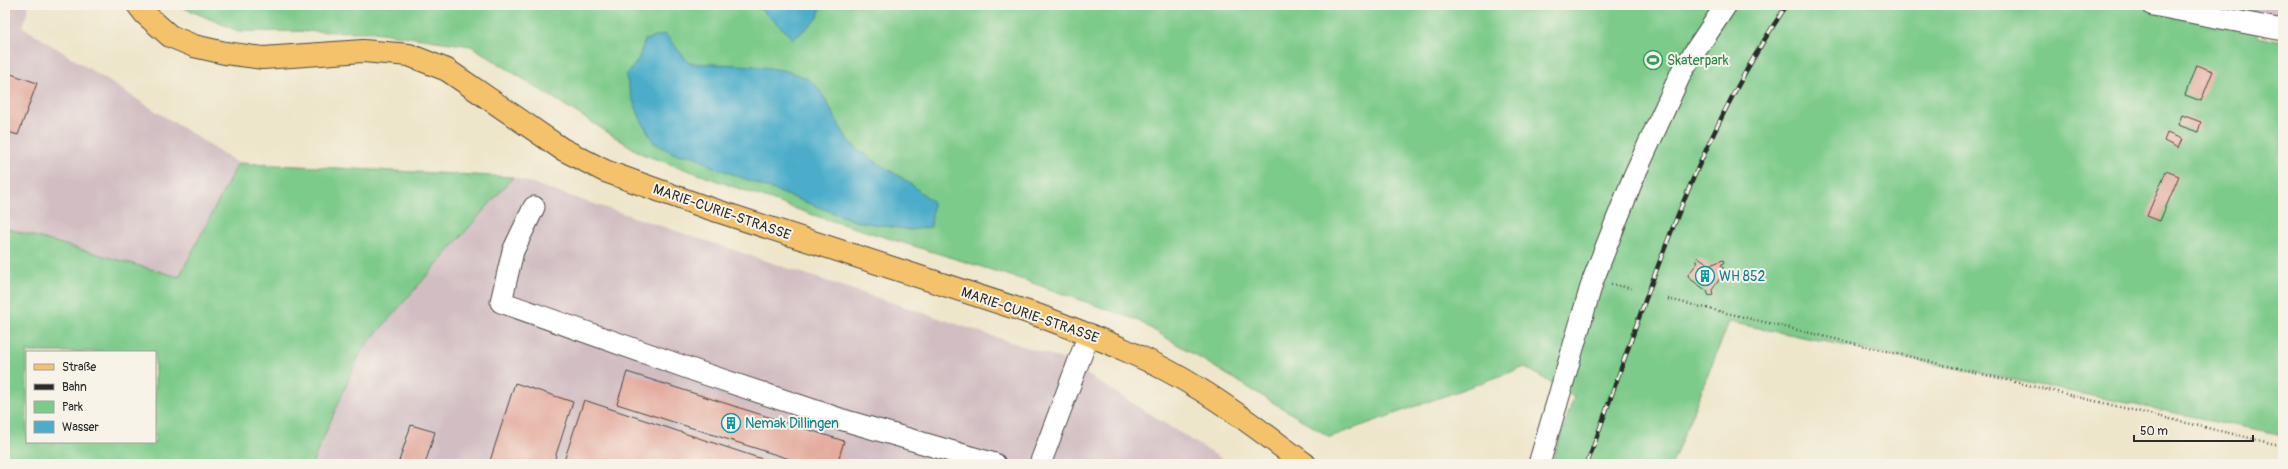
<svg xmlns="http://www.w3.org/2000/svg" width="2288" height="469" viewBox="0 0 2288 469" font-family="Pangolin,sans-serif">
<rect width="100%" height="100%" fill="#f7f3e8"/>
<filter id="ink" filterUnits="userSpaceOnUse"><feTurbulence type="fractalNoise" baseFrequency=".025" numOctaves="2"/><feDisplacementMap in="SourceGraphic" scale="8" xChannelSelector="R" yChannelSelector="G"/><feConvolveMatrix kernelMatrix="1 2 1 2 8 2 1 2 1" color-interpolation-filters="sRGB"/></filter>
<filter id="wash" filterUnits="userSpaceOnUse"><feTurbulence type="fractalNoise" baseFrequency=".012" numOctaves="4" result="noise"/><feDisplacementMap in="SourceGraphic" scale="16" xChannelSelector="R" yChannelSelector="G"/><feGaussianBlur stdDeviation="0.9" result="paint"/><feColorMatrix in="noise" values="0 0 0 0 0 0 0 0 0 0 0 0 0 0 0 0 0 1.4 0 .05"/><feComposite in="paint" operator="in"/></filter>
<g filter="url(#wash)">
<rect width="100%" height="100%" fill="#eee6cb"/>
<g fill="#d2bec2">
<polygon points="5,5 29,5 23,27 238,163 179,277 5,228"/>
<polygon points="2229,5 2283,5 2283,18 2256,11"/>
<polygon points="513,177 1062,359 1230,464 312,464 361,351"/>
</g>
<g fill="#7dcb8a" stroke="#547b5a" fill-rule="evenodd">
<polygon points="177,5 2229,5 2256,11 2258,37 2283,42 2283,435 1729,322 1672,464 1551,464 1574,397 1525,367 1330,437 1137,320 1024,280 816,216 642,154 471,46 374,32 238,31"/>
<path d="M238,163L513,177L361,351L312,464H5V400L8,398L5,395V228L179,277ZM27,352H155V442H27Z"/>
</g>
<g fill="#4badca" stroke="#3b6c7a">
<polygon points="746,5 821,5 818,18 794,39 762,10"/>
<path d="M665,34L689,63C719,65 792,63 813,83C830,99 835,124 850,142C866,158 884,166 902,178C913,185 923,194 933,202L931,227L911,230L855,221L711,166L694,156L675,154L654,143L641,120L631,95L626,76L638,60L645,40Z"/>
</g>
<g id="blocks">
<g fill="#e4ab9e">
<polygon points="2196,65 2213,71 2201,101 2185,95"/>
<polygon points="5,72 37,83 18,135 5,131"/>
<polygon points="2182,115 2201,122 2198,132 2178,125"/>
<polygon points="2167,133 2182,139 2178,148 2164,141"/>
<polygon points="2166,171 2179,176 2160,221 2147,216"/>
<polygon points="1698,257 1710,265 1723,260 1724,262 1721,265 1725,271 1712,290 1713,295 1709,296 1707,291 1689,278 1688,275 1698,262 1696,261"/>
<polygon points="627,372 844,441 837,464 805,464 617,404"/>
<polygon points="515,383 573,402 553,464 489,464"/>
<polygon points="584,400 777,464 563,464"/>
<polygon points="411,425 435,432 425,464 398,464"/>
</g>
</g>
</g>
<g filter="url(#ink)">
<use href="#blocks" fill-opacity="0" stroke="#484743" stroke-width="1"/>
<g fill="none" stroke-linecap="round" stroke-linejoin="round">
<g stroke="#484743" stroke-width="23">
<g id="minor">
<polyline points="2153,5 2283,30"/>
<polyline points="534,207 513,251 501,302 699,372 840,419 995,464"/>
<polyline points="1040,464 1089,334"/>
<polyline points="1539,464 1593,280 1634,176 1682,71 1726,5"/>
</g>
</g>
<g stroke="#484743" stroke-width="24">
<path id="major" d="M138,5L145,14L170,36L194,46L225,53L263,58L363,51L409,55L447,70L562,149L605,171L702,206L1040,316C1095,337 1151,358 1201,390C1237,412 1271,439 1305,464"/>
</g>
<g stroke="#484743" stroke-width="2.5" stroke-dasharray="1 3" stroke-linecap="butt">
<polyline points="1611,284 1634,289"/>
<polyline points="1668,299 2283,446"/>
</g>
<use href="#minor" stroke="#fff" stroke-width="21"/>
<use href="#major" stroke="#f4c26a" stroke-width="22"/>
<g stroke="#2b2b2b" stroke-width="4.5">
<path id="rail" d="M1587,464C1644,308 1692,143 1787,5"/>
</g>
<use href="#rail" stroke="#f7f3e8" stroke-width="3" stroke-dasharray="9" stroke-linecap="butt"/>
</g>
</g>
<defs>
<g id="stadium-ring" transform="scale(1)"><circle r="9.5" fill="#f7f3e8" stroke="#2e9e5b" stroke-width="1.5"/><path d="M0-5a6.5 5 0 1 0 0 10a6.5 5 0 1 0 0-10ZM-3.5-1.8h7v3.6h-7Z" fill="#2e9e5b"/></g>
<g id="building-ring" transform="scale(1)"><circle r="9.5" fill="#f7f3e8" stroke="#0f9aa8" stroke-width="1.5"/><path d="M-4-6H4V6H1V3H-1V6H-4ZM-2.5-4.3h1.7v1.8h-1.7ZM.8-4.3h1.7v1.8H.8ZM-2.5-1h1.7V.8h-1.7ZM.8-1h1.7V.8H.8Z" fill="#0f9aa8"/></g>
</defs>
<g fill-rule="evenodd">
<use href="#stadium-ring" x="1653" y="60"/>
<use href="#building-ring" x="1705" y="276"/>
<use href="#building-ring" x="731" y="423"/>
</g>
<g text-anchor="middle" dominant-baseline="central" stroke-width="4" stroke-linejoin="round" paint-order="stroke">
<g font-size="14" fill="#27864d" stroke="#f7f3e8" text-anchor="start">
<text x="1667" y="60">Skaterpark</text>
</g>
<g font-size="14" fill="#2b2b2b" stroke="#f7f3e8">
<text transform="translate(722 212) rotate(19)">MARIE-CURIE-STRASSE</text>
<text transform="translate(1030 315) rotate(19)">MARIE-CURIE-STRASSE</text>
</g>
<g font-size="14" fill="#0d838f" stroke="#f7f3e8" text-anchor="start">
<text x="1719" y="276">WH 852</text>
<text x="745" y="423">Nemak Dillingen</text>
</g>
</g>
<rect width="2288" height="469" fill="none" stroke="#f7f3e8" stroke-width="20"/>
<rect x="26" y="351" width="130" height="92" fill="#f7f3e8" stroke="#a5a39c"/>
<rect x="34" y="364" width="20" height="6" fill="#f4c26a" stroke="#a5a39c"/>
<text x="62" y="371" font-size="12" fill="#2b2b2b">Straße</text>
<rect x="34" y="384" width="20" height="6" fill="#2b2b2b" stroke="#a5a39c"/>
<text x="62" y="391" font-size="12" fill="#2b2b2b">Bahn</text>
<rect x="34" y="401" width="20" height="12" fill="#7dcb8a" stroke="#a5a39c"/>
<text x="62" y="411" font-size="12" fill="#2b2b2b">Park</text>
<rect x="34" y="421" width="20" height="12" fill="#4badca" stroke="#a5a39c"/>
<text x="62" y="431" font-size="12" fill="#2b2b2b">Wasser</text>
<path d="M2134 435v6h119v-6" fill="none" stroke="#2b2b2b" stroke-width="2"/>
<text x="2140" y="435" font-size="12" fill="#2b2b2b" stroke="#f7f3e8" stroke-width="3" paint-order="stroke">50 m</text>
</svg>
